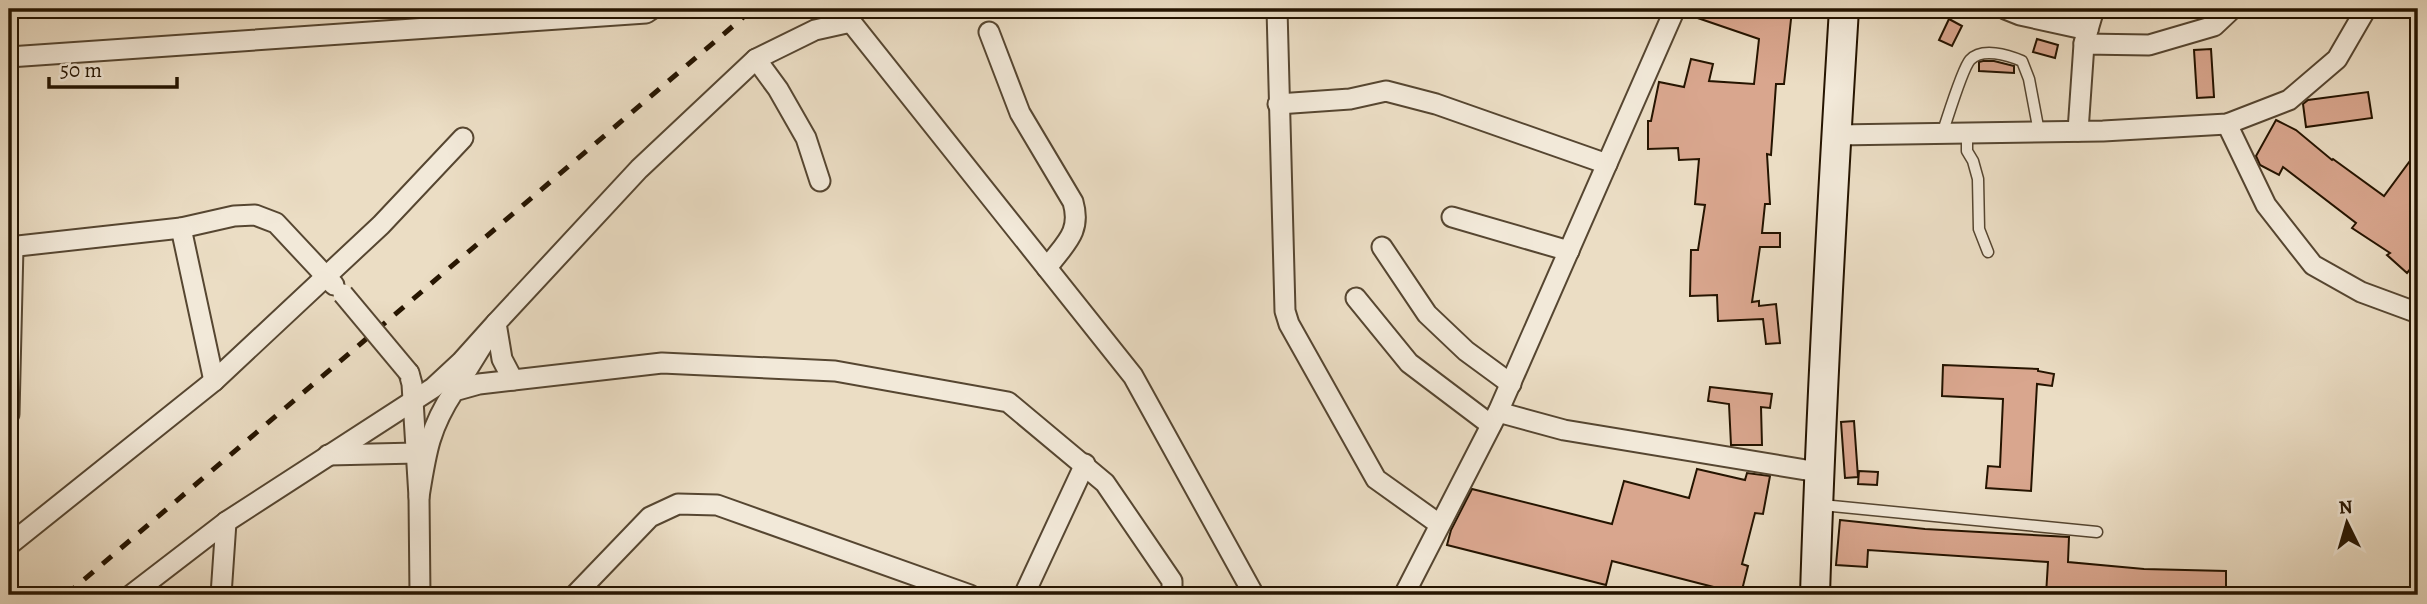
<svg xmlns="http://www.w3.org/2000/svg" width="2427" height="604" viewBox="0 0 2427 604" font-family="Alegreya,serif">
<rect width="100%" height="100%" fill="#ebddc4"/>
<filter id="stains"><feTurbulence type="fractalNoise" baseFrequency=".00286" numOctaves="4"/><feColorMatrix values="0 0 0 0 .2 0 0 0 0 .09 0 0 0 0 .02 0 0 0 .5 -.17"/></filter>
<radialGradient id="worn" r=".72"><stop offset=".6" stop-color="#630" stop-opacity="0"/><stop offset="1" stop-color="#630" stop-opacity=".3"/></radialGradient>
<g fill="#d9a68e" stroke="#251400" stroke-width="2">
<polygon points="1687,9 1792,10 1784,84 1776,84 1771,155 1767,154 1770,204 1765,204 1762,233 1780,233 1780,247 1760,247 1752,302 1759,301 1759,306 1776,304 1780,343 1766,344 1763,319 1718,321 1717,295 1690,296 1691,250 1698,250 1705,205 1695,204 1699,159 1679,160 1678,148 1648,149 1648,121 1651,121 1659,82 1684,87 1691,59 1713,64 1709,81 1754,84 1759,39 1686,14"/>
<polygon points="1949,19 1962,26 1952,46 1939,40"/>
<polygon points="2037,39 2058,45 2055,58 2033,52"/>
<polygon points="2211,49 2214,97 2197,98 2194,50"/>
<polygon points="1983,61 1994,61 2014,66 2014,73 1979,71 1979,62"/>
<polygon points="2368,92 2372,118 2306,127 2303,104 2308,100"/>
<polygon points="2276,120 2296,130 2332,160 2333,159 2384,196 2418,150 2418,260 2407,273 2387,255 2390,253 2352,228 2356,223 2283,167 2279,175 2260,165 2256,156"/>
<polygon points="1943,365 2038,369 2038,371 2054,374 2052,386 2037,384 2031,491 1986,488 1988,466 2000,467 2003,399 1942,396"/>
<polygon points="1710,387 1772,394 1770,408 1761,407 1762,445 1731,445 1729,404 1708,401"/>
<polygon points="1854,421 1858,477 1845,478 1841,422"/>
<polygon points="1697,469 1745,480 1747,473 1770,476 1763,514 1755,513 1742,564 1748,566 1741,594 1612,561 1606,585 1447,545 1451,530 1472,489 1612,524 1624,481 1689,498"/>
<polygon points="1859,471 1878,472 1877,485 1858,484"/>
<polygon points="1840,520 1925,529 2069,537 2068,562 2144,569 2226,571 2226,595 2046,595 2048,562 1868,550 1867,567 1836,565"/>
</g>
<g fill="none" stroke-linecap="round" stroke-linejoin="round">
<g stroke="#564631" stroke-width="13">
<g id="service">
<polyline points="1967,133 1967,151 1973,161 1978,179 1979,229 1988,252"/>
<path d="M1942,134C1947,120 1962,69 1970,60C1982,47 2008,55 2022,61L2029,79L2039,132"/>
<polyline points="1822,505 2097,532"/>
</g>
</g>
<g stroke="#564631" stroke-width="23">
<g id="minor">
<polyline points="1277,9 1285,311 1289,324 1376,479 1439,524"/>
<polyline points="2005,9 2020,15 2088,30"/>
<path d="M989,32L1020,113L1073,202C1082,233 1064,244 1047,268"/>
<polyline points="2084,43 2094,9"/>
<polyline points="9,57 646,13 652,9"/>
<polyline points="756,59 778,89 806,138 820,181"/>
<polyline points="1278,104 1350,99 1386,91 1436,104 1607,164"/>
<polyline points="2227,124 2266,205 2313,265 2361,292 2418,313"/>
<polyline points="2078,131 2084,44 2149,45 2214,26 2232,9"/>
<polyline points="1836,135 2103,131 2227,124 2289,100 2337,59 2366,9"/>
<polyline points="1452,217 1569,251"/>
<polyline points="181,228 214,381"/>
<polyline points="9,247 181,228 234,216 255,215 276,223 334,285"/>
<polyline points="1382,247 1427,314 1466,351 1511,384"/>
<polyline points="1356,298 1409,363 1491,425"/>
<polyline points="409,373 412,384 419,497 420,595"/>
<polyline points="513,380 502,359 496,323 639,169 756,59 815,30 851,22 1133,376 1254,595"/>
<polyline points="1498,412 1564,430 1818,472"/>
<polyline points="9,414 13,247"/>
<polyline points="328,455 417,453"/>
<path d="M419,497C426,453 429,429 454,391L479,384L662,363L835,371L1008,402L1105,483L1172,581V595"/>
<polyline points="9,545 214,381 381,225 463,138"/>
<polyline points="131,595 226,522 433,388 461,362 496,323 454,391"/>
<polyline points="221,595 226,522"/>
<polyline points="575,595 650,517 678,504 717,505 970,595"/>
<polyline points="1024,595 1085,464"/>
<polyline points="1404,595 1498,412 1675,9"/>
</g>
</g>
<g stroke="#251400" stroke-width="32">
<path id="secondary" d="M1815,595C1821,400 1832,204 1844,9"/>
</g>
<use href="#service" stroke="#f2e9d9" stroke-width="10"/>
<use href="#minor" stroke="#f2e9d9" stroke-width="19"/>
<use href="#secondary" stroke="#f2e9d9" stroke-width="28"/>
<polyline stroke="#251400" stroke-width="5" stroke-dasharray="12 12" stroke-linecap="butt" points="66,595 753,9"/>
<g stroke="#564631" stroke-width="23" stroke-linecap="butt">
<polyline id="minor-bridge" points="343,294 409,373"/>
</g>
<use href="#minor-bridge" stroke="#f2e9d9" stroke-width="19"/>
</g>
<rect width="2427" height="604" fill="none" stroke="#ebddc4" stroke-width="35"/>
<rect x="10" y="10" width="2406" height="583" fill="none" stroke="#251400" stroke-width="3.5"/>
<rect x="18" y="18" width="2392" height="569" fill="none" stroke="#251400" stroke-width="2"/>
<g transform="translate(2347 523) rotate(355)" stroke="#f2e9d9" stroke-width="5" paint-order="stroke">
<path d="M0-5L12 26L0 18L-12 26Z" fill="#251400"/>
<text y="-10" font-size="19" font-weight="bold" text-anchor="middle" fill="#251400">N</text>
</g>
<path d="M49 77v10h128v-10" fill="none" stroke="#251400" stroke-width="3.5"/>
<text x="60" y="77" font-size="21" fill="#251400" stroke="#f2e9d9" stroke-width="5" paint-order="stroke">50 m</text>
<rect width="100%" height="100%" filter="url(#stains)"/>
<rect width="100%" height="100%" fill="url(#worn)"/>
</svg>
